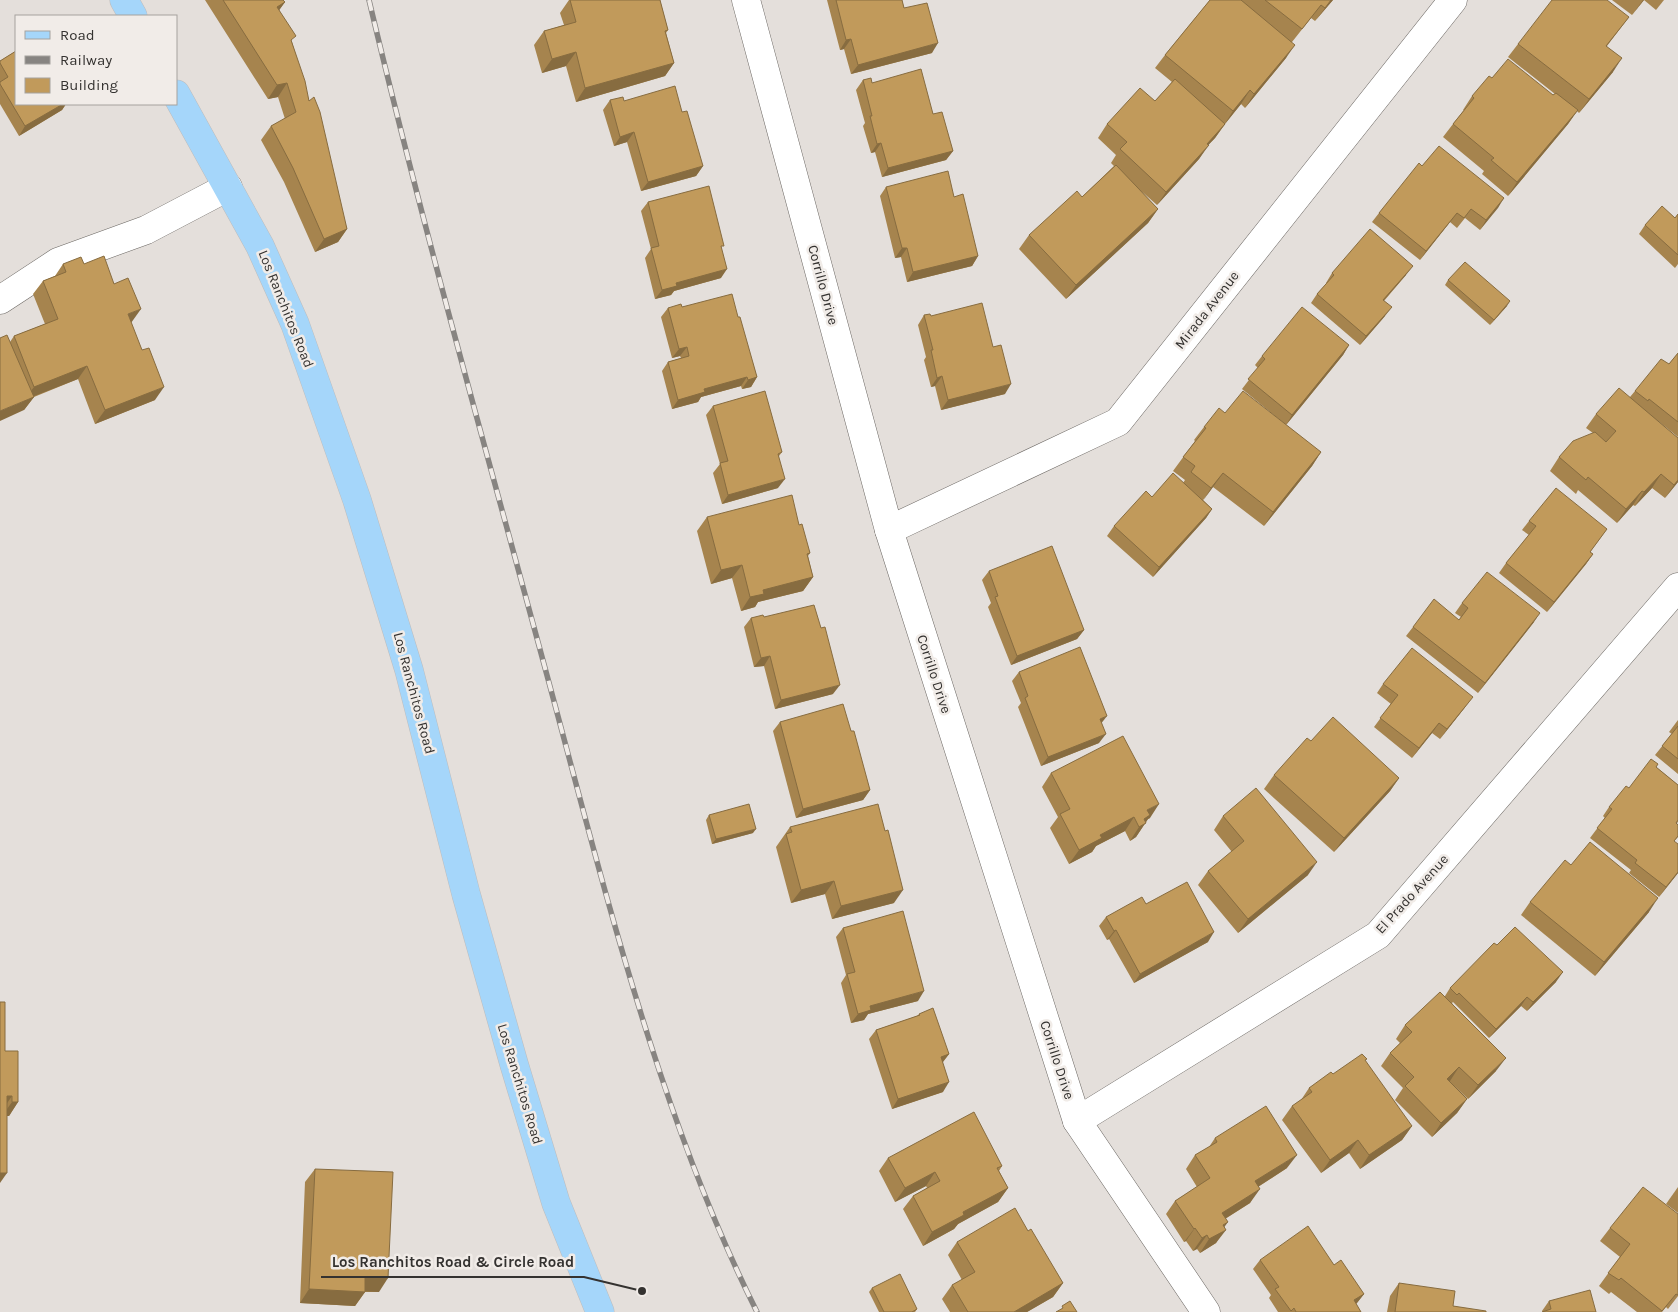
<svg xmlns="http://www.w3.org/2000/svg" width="1678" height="1312" viewBox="0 0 1678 1312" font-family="Karla,sans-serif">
<rect width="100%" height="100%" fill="#e4dfdb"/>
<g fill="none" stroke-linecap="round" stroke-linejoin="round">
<g stroke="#6c6864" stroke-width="29">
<g id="minor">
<polyline points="746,0 889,530 1077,1121 1206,1312"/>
<polyline points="0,300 58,262 146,230 228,187"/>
<polyline points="889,530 1118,422 1453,0"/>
<polyline points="1077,1121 1378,935 1678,587"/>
</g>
</g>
<g stroke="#bebdbd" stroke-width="29">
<g id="major">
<polyline points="124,0 133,16"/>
<polyline points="176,94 260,246 295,324 357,500 409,670 466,894 514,1064 556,1203 600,1312"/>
</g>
</g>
<use href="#minor" stroke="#fff" stroke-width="28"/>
<use href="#major" stroke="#a5d6fa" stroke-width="28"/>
<g stroke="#878481" stroke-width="5.5">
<path id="rail" d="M369,0C423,228 487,453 548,679C605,890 659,1116 757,1312"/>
</g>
<use href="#rail" stroke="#f1ece8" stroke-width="4" stroke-dasharray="11" stroke-linecap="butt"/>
</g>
<g fill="#a6844e">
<polygon points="205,0 283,0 285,2 279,10 292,42 309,101 347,229 338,242 315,252 284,182 261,140 271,126 285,119 278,97 268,99"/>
<polygon points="569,0 660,0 668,30 666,33 674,63 665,76 576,102 566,66 542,73 534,45 544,31 564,25 560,13"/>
<polygon points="827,0 902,0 904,8 932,53 851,74 844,49 840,50"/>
<polygon points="1210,0 1333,0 1315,21 1311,18 1292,42 1286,58 1245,108 1241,104 1225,124 1215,138 1208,145 1199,159 1157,205 1140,190 1158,209 1148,223 1066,299 1019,249 1029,235 1082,197 1114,166 1111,163 1116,155 1098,138 1107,124 1155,101 1172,82 1155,68 1165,55"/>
<polygon points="1612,0 1644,0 1632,15"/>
<polygon points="1644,0 1664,0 1656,10"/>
<polygon points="1629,17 1607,46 1613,72 1579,113 1577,111 1568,124 1508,196 1482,174 1484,171 1443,137 1453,124 1464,110 1463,110 1472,96 1553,95 1555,94 1508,57 1518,44"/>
<polygon points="16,51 16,104 66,104 62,110 19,136 0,104 0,61"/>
<polygon points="863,80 872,83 933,114 953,151 946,160 882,177 875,152 871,153 863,126 865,123 856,90"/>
<polygon points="610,100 624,101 703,166 696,176 641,191 627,142 614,146 603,110"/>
<polygon points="1422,166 1504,198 1480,230 1465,218 1457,228 1450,222 1420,260 1372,222 1379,213"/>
<polygon points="886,187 954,197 978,256 972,266 907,282 901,257 895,258 880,196"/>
<polygon points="648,202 722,250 721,278 674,291 671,295 655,299 645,258 651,249 641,211"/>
<polygon points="1678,214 1678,264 1675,268 1639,234 1645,225 1675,218"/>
<polygon points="63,264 84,264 114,284 131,323 155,400 95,424 78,379 34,397 24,410 10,342 14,336 45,324 33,294 43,281 55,276"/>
<polygon points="1332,273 1406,275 1384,301 1385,316 1360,345 1311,303 1317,294 1327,283 1326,283"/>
<polygon points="1448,280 1507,306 1490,325 1445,285"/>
<polygon points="682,307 738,317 757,377 751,387 742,389 741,386 701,397 698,402 672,409 662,371 668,362 681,358 680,356 672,358 661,317 668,308"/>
<polygon points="924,315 931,316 1005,394 941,410 935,386 931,387 924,360 926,357 918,325"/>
<polygon points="1349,345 1343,355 1286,425 1242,389 1258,368 1255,365 1262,356"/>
<polygon points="1678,353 1678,437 1657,420 1678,438 1678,482 1665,498 1652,488 1635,506 1633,505 1617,523 1578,490 1576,494 1550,471 1559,457 1593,433 1586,428 1596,414 1630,397 1635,391 1669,364"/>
<polygon points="713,406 782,452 779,456 778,488 722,504 713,473 720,464 706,415"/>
<polygon points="1225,413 1321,452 1312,466 1264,526 1213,487 1203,500 1212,509 1206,518 1153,577 1107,536 1114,526 1152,497 1183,483 1185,480 1173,471 1195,441 1194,440 1204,427"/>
<polygon points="707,517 799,525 810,553 808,556 813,577 803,591 758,602 755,607 741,611 732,578 711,584 697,531"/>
<polygon points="1529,521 1607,529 1590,552 1593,554 1586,564 1547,612 1499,573 1506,563 1529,535 1522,530"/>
<polygon points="989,571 1084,630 1077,639 1011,665 988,607 991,603 982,580"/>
<polygon points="1462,603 1534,622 1478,693 1406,636 1413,627 1459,620 1461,617 1455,613"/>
<polygon points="764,617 833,694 775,709 764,666 754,667 744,627 751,618"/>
<polygon points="1019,672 1102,724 1099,743 1041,766 1018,707 1021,703 1012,681"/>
<polygon points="1383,684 1466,706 1440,739 1432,733 1412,758 1374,727 1391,704 1377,693"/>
<polygon points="1678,720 1678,774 1655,755 1672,734 1669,732"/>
<polygon points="780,722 870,790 863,800 796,818 773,731"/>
<polygon points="1311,741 1399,778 1390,791 1334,852 1264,789 1274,775"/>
<polygon points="1658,764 1656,767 1678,785 1678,822 1677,823 1678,825 1678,837 1674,841 1678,873 1659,897 1629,873 1631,870 1590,838 1605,818 1603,816 1609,807 1629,788"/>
<polygon points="1051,773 1150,818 1148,819 1136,837 1130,841 1125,831 1096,846 1092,852 1069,864 1050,828 1058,817 1042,787"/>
<polygon points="709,815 753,833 712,844 706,820"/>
<polygon points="1223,816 1308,875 1238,933 1198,885 1208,871 1232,852 1214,830"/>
<polygon points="790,827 885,831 894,903 832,919 825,894 791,903 776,847"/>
<polygon points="1571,865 1649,912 1595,976 1521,915 1530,902"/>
<polygon points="1146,904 1208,942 1134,983 1109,939 1107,940 1099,926 1106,917"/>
<polygon points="843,928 918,1001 868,1014 864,1020 851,1023 841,983 846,975 836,937"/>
<polygon points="1556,982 1527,1011 1521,1006 1489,1038 1453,1002 1452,1003 1496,1071 1468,1099 1449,1081 1467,1099 1457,1113 1432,1137 1395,1100 1403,1088 1381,1066 1390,1053 1400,1043 1396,1039 1405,1025 1445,996 1450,988"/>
<polygon points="919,1014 949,1054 943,1062 943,1092 892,1109 869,1039 876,1030 917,1016"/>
<polygon points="5,1051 18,1102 9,1116 7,1116"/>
<polygon points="1333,1074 1412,1126 1402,1140 1360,1169 1349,1153 1321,1173 1282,1120 1292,1106 1301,1100 1309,1088"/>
<polygon points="1215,1138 1287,1168 1258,1187 1250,1203 1225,1219 1224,1227 1216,1243 1200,1253 1197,1249 1193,1251 1186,1241 1184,1242 1166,1214 1175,1201 1197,1187 1186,1169 1195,1155 1209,1147"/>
<polygon points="888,1158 1002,1166 999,1171 1008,1188 998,1202 958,1224 954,1229 923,1246 903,1209 913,1196 927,1188 926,1186 895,1202 879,1171"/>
<polygon points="315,1169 379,1292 365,1292 355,1306 300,1303 305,1182"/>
<polygon points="1678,1187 1678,1213 1666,1204"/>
<polygon points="1678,1214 1678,1296 1668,1309 1666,1307 1662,1312 1637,1312 1611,1292 1609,1294 1599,1286 1620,1257 1600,1241 1610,1228"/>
<polygon points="1028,1231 1063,1283 1053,1297 1027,1312 950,1312 942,1299 952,1285 962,1280 948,1255 957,1242"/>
<polygon points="1260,1260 1334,1265 1364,1294 1356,1304 1361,1312 1278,1312 1269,1298 1271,1295 1253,1269"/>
<polygon points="1399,1283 1453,1306 1486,1312 1387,1312 1390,1296"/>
<polygon points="872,1288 917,1309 915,1312 879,1312 869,1292"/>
<polygon points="1549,1301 1596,1312 1543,1312 1542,1311"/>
</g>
<g fill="#876c40">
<polygon points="1331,0 1333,0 1315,21 1325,8"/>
<polygon points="1643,0 1644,0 1632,15"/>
<polygon points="285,2 275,16 277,7"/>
<polygon points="851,39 844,49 840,50 846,40"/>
<polygon points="938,43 932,53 851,74 858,65"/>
<polygon points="1295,45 1286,58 1245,108 1254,94"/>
<polygon points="576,52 566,66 542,73 552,59"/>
<polygon points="1622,58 1613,72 1579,113 1589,99"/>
<polygon points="674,63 665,76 576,102 585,88"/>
<polygon points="287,83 278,97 268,99 277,85"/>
<polygon points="1250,90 1241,104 1224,125 1233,111"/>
<polygon points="63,104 66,104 62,110 19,136 25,126"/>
<polygon points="1578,110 1568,124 1508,196 1517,182"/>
<polygon points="1225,124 1215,138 1197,157 1207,144"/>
<polygon points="634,132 627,142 614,146 620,137"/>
<polygon points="881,143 875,152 871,153 877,144"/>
<polygon points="1209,145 1199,159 1157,205 1166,192"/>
<polygon points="953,151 946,160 882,177 888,168"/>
<polygon points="703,166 696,176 641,191 648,182"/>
<polygon points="1504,198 1498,208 1480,230 1486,220"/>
<polygon points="1158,209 1148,223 1066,299 1076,285"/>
<polygon points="1457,213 1450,222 1420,260 1426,251"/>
<polygon points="347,229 338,242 315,252 324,239"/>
<polygon points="902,248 907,248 901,257 895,258"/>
<polygon points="978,256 972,266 907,282 913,272"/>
<polygon points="1413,266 1406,275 1376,309 1383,300"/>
<polygon points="727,269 721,278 674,291 671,295 655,299 662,290 676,283"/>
<polygon points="1510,301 1507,306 1490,325 1494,320"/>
<polygon points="1392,307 1385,316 1360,345 1366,336"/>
<polygon points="141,309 131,323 128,314"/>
<polygon points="1349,345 1343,355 1286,425 1292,415"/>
<polygon points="687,347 680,356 672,358 679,349"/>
<polygon points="87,366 78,379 24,400 34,387"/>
<polygon points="942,376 935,386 931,387 937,378"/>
<polygon points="747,377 741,386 701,397 698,402 672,409 678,400 704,389"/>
<polygon points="757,377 751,387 742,389 748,380"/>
<polygon points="1011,384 1005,394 941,410 948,400"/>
<polygon points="164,387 155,400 95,424 105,410"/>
<polygon points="34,397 24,410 0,421 0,411"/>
<polygon points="1321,452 1312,466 1264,526 1273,512"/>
<polygon points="1223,473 1213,487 1202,502 1211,488"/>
<polygon points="1661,474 1652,488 1635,506 1644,492"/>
<polygon points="785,479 778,488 722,504 728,495"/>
<polygon points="1678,480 1678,482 1665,498 1674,485"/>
<polygon points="1642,491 1633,505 1617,523 1626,509"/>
<polygon points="1212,509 1206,518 1153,577 1159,567"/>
<polygon points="1593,554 1586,564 1547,612 1554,602"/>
<polygon points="742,565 732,578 711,584 721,570"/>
<polygon points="813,577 803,591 758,602 755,607 741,611 750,597 763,590"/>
<polygon points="1540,613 1534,622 1478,693 1485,683"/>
<polygon points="1084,630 1077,639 1011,665 1017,656"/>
<polygon points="770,656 764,666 754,667 761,658"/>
<polygon points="840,685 833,694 775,709 781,700"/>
<polygon points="1473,697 1466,706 1440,739 1447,729"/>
<polygon points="1107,716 1100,725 1100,719"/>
<polygon points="1439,723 1432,733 1412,758 1419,748"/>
<polygon points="1106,734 1099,743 1041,766 1048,757"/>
<polygon points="1399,778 1390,791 1334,852 1344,838"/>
<polygon points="870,790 863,800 796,818 803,809"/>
<polygon points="1159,804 1150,818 1148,819 1136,837 1130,841 1139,827 1147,810"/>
<polygon points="1134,817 1125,831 1096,846 1092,852 1069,864 1079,850 1100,835"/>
<polygon points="756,829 753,833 712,844 716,839"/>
<polygon points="1317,862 1308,875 1238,933 1248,919"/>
<polygon points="1678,872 1678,873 1659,897 1666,887"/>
<polygon points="834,881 825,894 791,903 801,890"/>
<polygon points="903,890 894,903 832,919 841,906"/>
<polygon points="1658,898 1649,912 1595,976 1604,962"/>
<polygon points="1116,930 1109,939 1107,940 1114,931"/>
<polygon points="1214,932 1208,942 1134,983 1140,974"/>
<polygon points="1563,972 1556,982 1527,1011 1533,1002"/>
<polygon points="924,991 918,1001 868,1014 864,1020 851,1023 858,1014 870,1006"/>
<polygon points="1527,997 1521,1006 1489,1038 1496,1029"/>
<polygon points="949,1054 942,1063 941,1057"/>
<polygon points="1506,1058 1496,1071 1468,1099 1478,1085"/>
<polygon points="1459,1067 1450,1081 1437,1092 1447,1079"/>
<polygon points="949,1082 943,1092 892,1109 898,1099"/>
<polygon points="7,1096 12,1096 3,1109"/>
<polygon points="1467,1099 1457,1113 1432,1137 1441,1123"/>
<polygon points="12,1102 18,1102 9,1116 2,1116"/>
<polygon points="1412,1126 1402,1140 1360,1169 1369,1155"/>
<polygon points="1358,1140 1349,1153 1321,1173 1330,1160"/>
<polygon points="1297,1155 1287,1168 1245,1195 1255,1181"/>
<polygon points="935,1172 926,1186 895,1202 905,1188"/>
<polygon points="0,1173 7,1173 0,1183"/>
<polygon points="1008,1188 998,1202 958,1224 954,1229 923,1246 932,1232 963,1212"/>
<polygon points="1260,1189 1250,1203 1212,1227 1222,1213"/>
<polygon points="1228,1222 1220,1233 1226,1230 1216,1243 1200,1253 1209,1239 1223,1225"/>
<polygon points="1195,1228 1186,1241 1184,1242 1194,1229"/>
<polygon points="1207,1235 1197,1249 1193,1251 1202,1238"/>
<polygon points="365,1278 388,1278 379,1292 356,1291"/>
<polygon points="1063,1283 1053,1297 1027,1312 1014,1312"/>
<polygon points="309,1289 365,1292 355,1306 300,1303"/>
<polygon points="1364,1294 1357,1303 1347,1310 1354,1300"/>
</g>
<g fill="#c19a5b" stroke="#876c40">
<polygon points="223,0 283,0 285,2 277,7 296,36 291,40 305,81 309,101 314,97 320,112 347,229 324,239 293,168 271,126 296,112 287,83 277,85"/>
<polygon points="570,0 660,0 668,30 665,31 674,63 585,88 576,52 552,59 544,31 576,22"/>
<polygon points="836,0 902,0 904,8 927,3 938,43 858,65 851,39 846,40"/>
<polygon points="1210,0 1241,0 1295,45 1254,94 1250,90 1233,111 1165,55"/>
<polygon points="1265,0 1331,0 1325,8 1321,5 1302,29"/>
<polygon points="1552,0 1607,0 1629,17 1606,46 1622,58 1589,99 1518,44"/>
<polygon points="16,51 16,104 63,104 25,126 0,84 0,82 8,77 0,63 0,61"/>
<polygon points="1508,59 1553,95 1556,93 1578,110 1517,182 1491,160 1494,158 1453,124 1474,98 1472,96 1489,76 1492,78"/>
<polygon points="921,69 933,114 942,112 953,151 888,168 881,143 877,144 870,116 872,116 863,80 871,78 872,83"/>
<polygon points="1175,79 1225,124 1207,144 1209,145 1166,192 1120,149 1127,142 1107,124 1140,88 1155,101"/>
<polygon points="675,86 682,112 687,111 703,166 648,182 634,132 620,137 610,100 623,97 624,101"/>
<polygon points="1439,146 1504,198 1486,220 1471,209 1464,218 1457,213 1426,251 1379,213 1419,163 1422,166"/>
<polygon points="1116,165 1158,209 1076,285 1029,235 1077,191 1082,197"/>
<polygon points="948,171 954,197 963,194 978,256 913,272 907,248 902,248 886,187"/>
<polygon points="709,186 724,246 721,246 727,269 676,283 677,286 662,290 651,248 659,246 648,202"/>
<polygon points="1662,206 1675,218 1678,214 1678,255 1645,225"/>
<polygon points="1370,229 1413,266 1383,300 1392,307 1366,336 1317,294 1334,275 1332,273"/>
<polygon points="104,256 114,284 128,278 141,309 128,314 142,350 149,348 164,387 105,410 87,366 34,387 14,336 58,319 43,281 66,272 63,264 81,257 84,264"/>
<polygon points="1465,262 1510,301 1494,320 1448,280"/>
<polygon points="732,294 738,317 740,317 757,377 748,380 747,377 704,389 705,392 678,400 668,362 689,356 687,347 679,349 668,308 681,304 682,307"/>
<polygon points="982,303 993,347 1001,345 1011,384 948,400 942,376 937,378 931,350 933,350 924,315 930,314 931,316"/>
<polygon points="1302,307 1349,345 1292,415 1248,379 1265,359 1262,356"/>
<polygon points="7,335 34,397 0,411 0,338"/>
<polygon points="1678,353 1678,422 1649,399 1648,401 1635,391 1661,359 1669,364"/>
<polygon points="1619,388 1678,438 1678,480 1674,485 1661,474 1644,492 1642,491 1626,509 1588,477 1586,480 1559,457 1573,441 1595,432 1606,442 1616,431 1596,414"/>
<polygon points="765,391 782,452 778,454 785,479 728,495 720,463 728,461 713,406"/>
<polygon points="1243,391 1321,452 1273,512 1223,473 1211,488 1191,472 1195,466 1183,457 1206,428 1204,427 1219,408 1225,413"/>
<polygon points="1173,473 1212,509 1159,567 1114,526 1146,491 1152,497"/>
<polygon points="1556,488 1607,529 1590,552 1593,554 1554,602 1506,563 1536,526 1529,521"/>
<polygon points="792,495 799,525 802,524 810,553 807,554 813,577 763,590 764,594 750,597 742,565 721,570 707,517"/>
<polygon points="1052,546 1084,630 1017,656 995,597 998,596 989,571"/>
<polygon points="1487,572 1540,613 1485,683 1413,627 1434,599 1459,620 1468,608 1462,603"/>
<polygon points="814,605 821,628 825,627 840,685 781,700 770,656 761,658 751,618 763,615 764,617"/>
<polygon points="1080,647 1107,716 1100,719 1106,734 1048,757 1025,698 1028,696 1019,672"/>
<polygon points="1412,648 1473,697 1447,729 1439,723 1419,748 1380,718 1398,695 1383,684"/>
<polygon points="843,704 851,731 854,731 870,790 803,809 780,722"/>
<polygon points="1333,717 1399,778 1344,838 1274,775 1307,738 1311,741"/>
<polygon points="1678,726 1678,759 1662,746"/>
<polygon points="1123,736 1159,804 1147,810 1150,815 1144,819 1146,823 1139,827 1134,817 1100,835 1102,838 1079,850 1060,814 1070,809 1051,773"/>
<polygon points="1651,759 1658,764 1656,767 1678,785 1678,820 1676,823 1678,825 1678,836 1674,841 1678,844 1678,872 1666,887 1635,863 1637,860 1597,828 1612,809 1609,807 1626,786 1629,788"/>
<polygon points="1256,788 1317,862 1248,919 1208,871 1244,841 1223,816"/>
<polygon points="749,804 756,829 716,839 709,815"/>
<polygon points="878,804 885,831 888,830 903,890 841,906 834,881 801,890 786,834 792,832 790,827"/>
<polygon points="1590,842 1658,898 1604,962 1530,902 1565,860 1571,865"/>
<polygon points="1187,882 1214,932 1140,974 1116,930 1114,931 1106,917 1142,897 1146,904"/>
<polygon points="903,911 924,991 870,1006 871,1010 858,1014 847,974 855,972 843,928"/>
<polygon points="1515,927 1563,972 1533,1002 1527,997 1496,1029 1459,993 1457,995 1450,988 1494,943 1497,945"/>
<polygon points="1440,992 1506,1058 1478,1085 1459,1067 1447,1079 1467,1099 1441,1123 1405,1086 1414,1077 1390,1053 1412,1032 1405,1025"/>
<polygon points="0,1002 5,1002 5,1051 18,1051 18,1102 12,1102 12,1096 7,1096 7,1173 0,1173"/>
<polygon points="933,1008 949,1054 941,1057 949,1082 898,1099 876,1030 920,1015 919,1014"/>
<polygon points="1362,1054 1367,1059 1365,1060 1412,1126 1369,1155 1358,1140 1330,1160 1292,1106 1312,1092 1309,1088 1331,1072 1333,1074"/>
<polygon points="1266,1106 1297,1155 1255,1181 1260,1189 1222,1213 1228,1222 1223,1225 1226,1230 1209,1239 1207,1235 1202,1238 1195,1228 1194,1229 1175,1201 1210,1178 1195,1155 1217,1142 1215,1138"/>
<polygon points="974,1112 1002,1166 997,1168 1008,1188 963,1212 964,1215 932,1232 913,1196 940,1181 935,1172 905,1188 888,1158"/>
<polygon points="315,1169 393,1172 388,1278 365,1278 365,1292 309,1289"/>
<polygon points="1643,1187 1678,1214 1678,1295 1676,1294 1662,1311 1621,1278 1619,1280 1608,1273 1630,1244 1610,1228"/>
<polygon points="1015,1208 1028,1231 1031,1229 1063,1283 1014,1312 968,1312 952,1285 975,1272 957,1242"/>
<polygon points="1308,1226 1334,1265 1341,1260 1364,1294 1354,1300 1361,1312 1296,1312 1294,1308 1291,1311 1275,1289 1279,1287 1260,1260"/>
<polygon points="900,1274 917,1309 912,1312 884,1312 872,1288"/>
<polygon points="1399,1283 1455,1291 1453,1306 1486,1311 1486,1312 1395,1312"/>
<polygon points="1590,1290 1596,1312 1542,1312 1551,1309 1549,1301"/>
<polygon points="1070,1301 1077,1312 1056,1312 1063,1308 1062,1306"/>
</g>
<g text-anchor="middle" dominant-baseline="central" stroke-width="5" stroke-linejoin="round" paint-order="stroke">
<g font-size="14" fill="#343230" stroke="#f1ece8">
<text transform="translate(823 285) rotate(75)">Corrillo Drive</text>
<text transform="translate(286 309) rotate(68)">Los Ranchitos Road</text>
<text transform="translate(1207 310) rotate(-52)">Mirada Avenue</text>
<text transform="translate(934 674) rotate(72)">Corrillo Drive</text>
<text transform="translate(414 693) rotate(75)">Los Ranchitos Road</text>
<text transform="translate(1412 894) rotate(-48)">El Prado Avenue</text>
<text transform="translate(1057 1060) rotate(72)">Corrillo Drive</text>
<text transform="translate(520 1084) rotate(73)">Los Ranchitos Road</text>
</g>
</g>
<path fill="none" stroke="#343230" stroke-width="2" d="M642 1291L584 1277H321"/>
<circle fill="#343230" stroke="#f1ece8" stroke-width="2" cx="642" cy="1291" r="5"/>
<g font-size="15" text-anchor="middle" font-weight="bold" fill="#343230" stroke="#f1ece8" stroke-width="5" stroke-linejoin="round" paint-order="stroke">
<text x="453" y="1267">Los Ranchitos Road &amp; Circle Road</text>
</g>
<rect x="15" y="15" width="162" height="90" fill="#f1ece8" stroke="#a5a29e"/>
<rect x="25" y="31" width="25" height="8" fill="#a5d6fa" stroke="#a5a29e"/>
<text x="60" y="40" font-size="15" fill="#343230">Road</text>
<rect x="25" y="56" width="25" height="8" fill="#878481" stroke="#a5a29e"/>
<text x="60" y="65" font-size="15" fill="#343230">Railway</text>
<rect x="25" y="78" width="25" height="15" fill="#c19a5b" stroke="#a5a29e"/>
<text x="60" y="90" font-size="15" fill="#343230">Building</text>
</svg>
